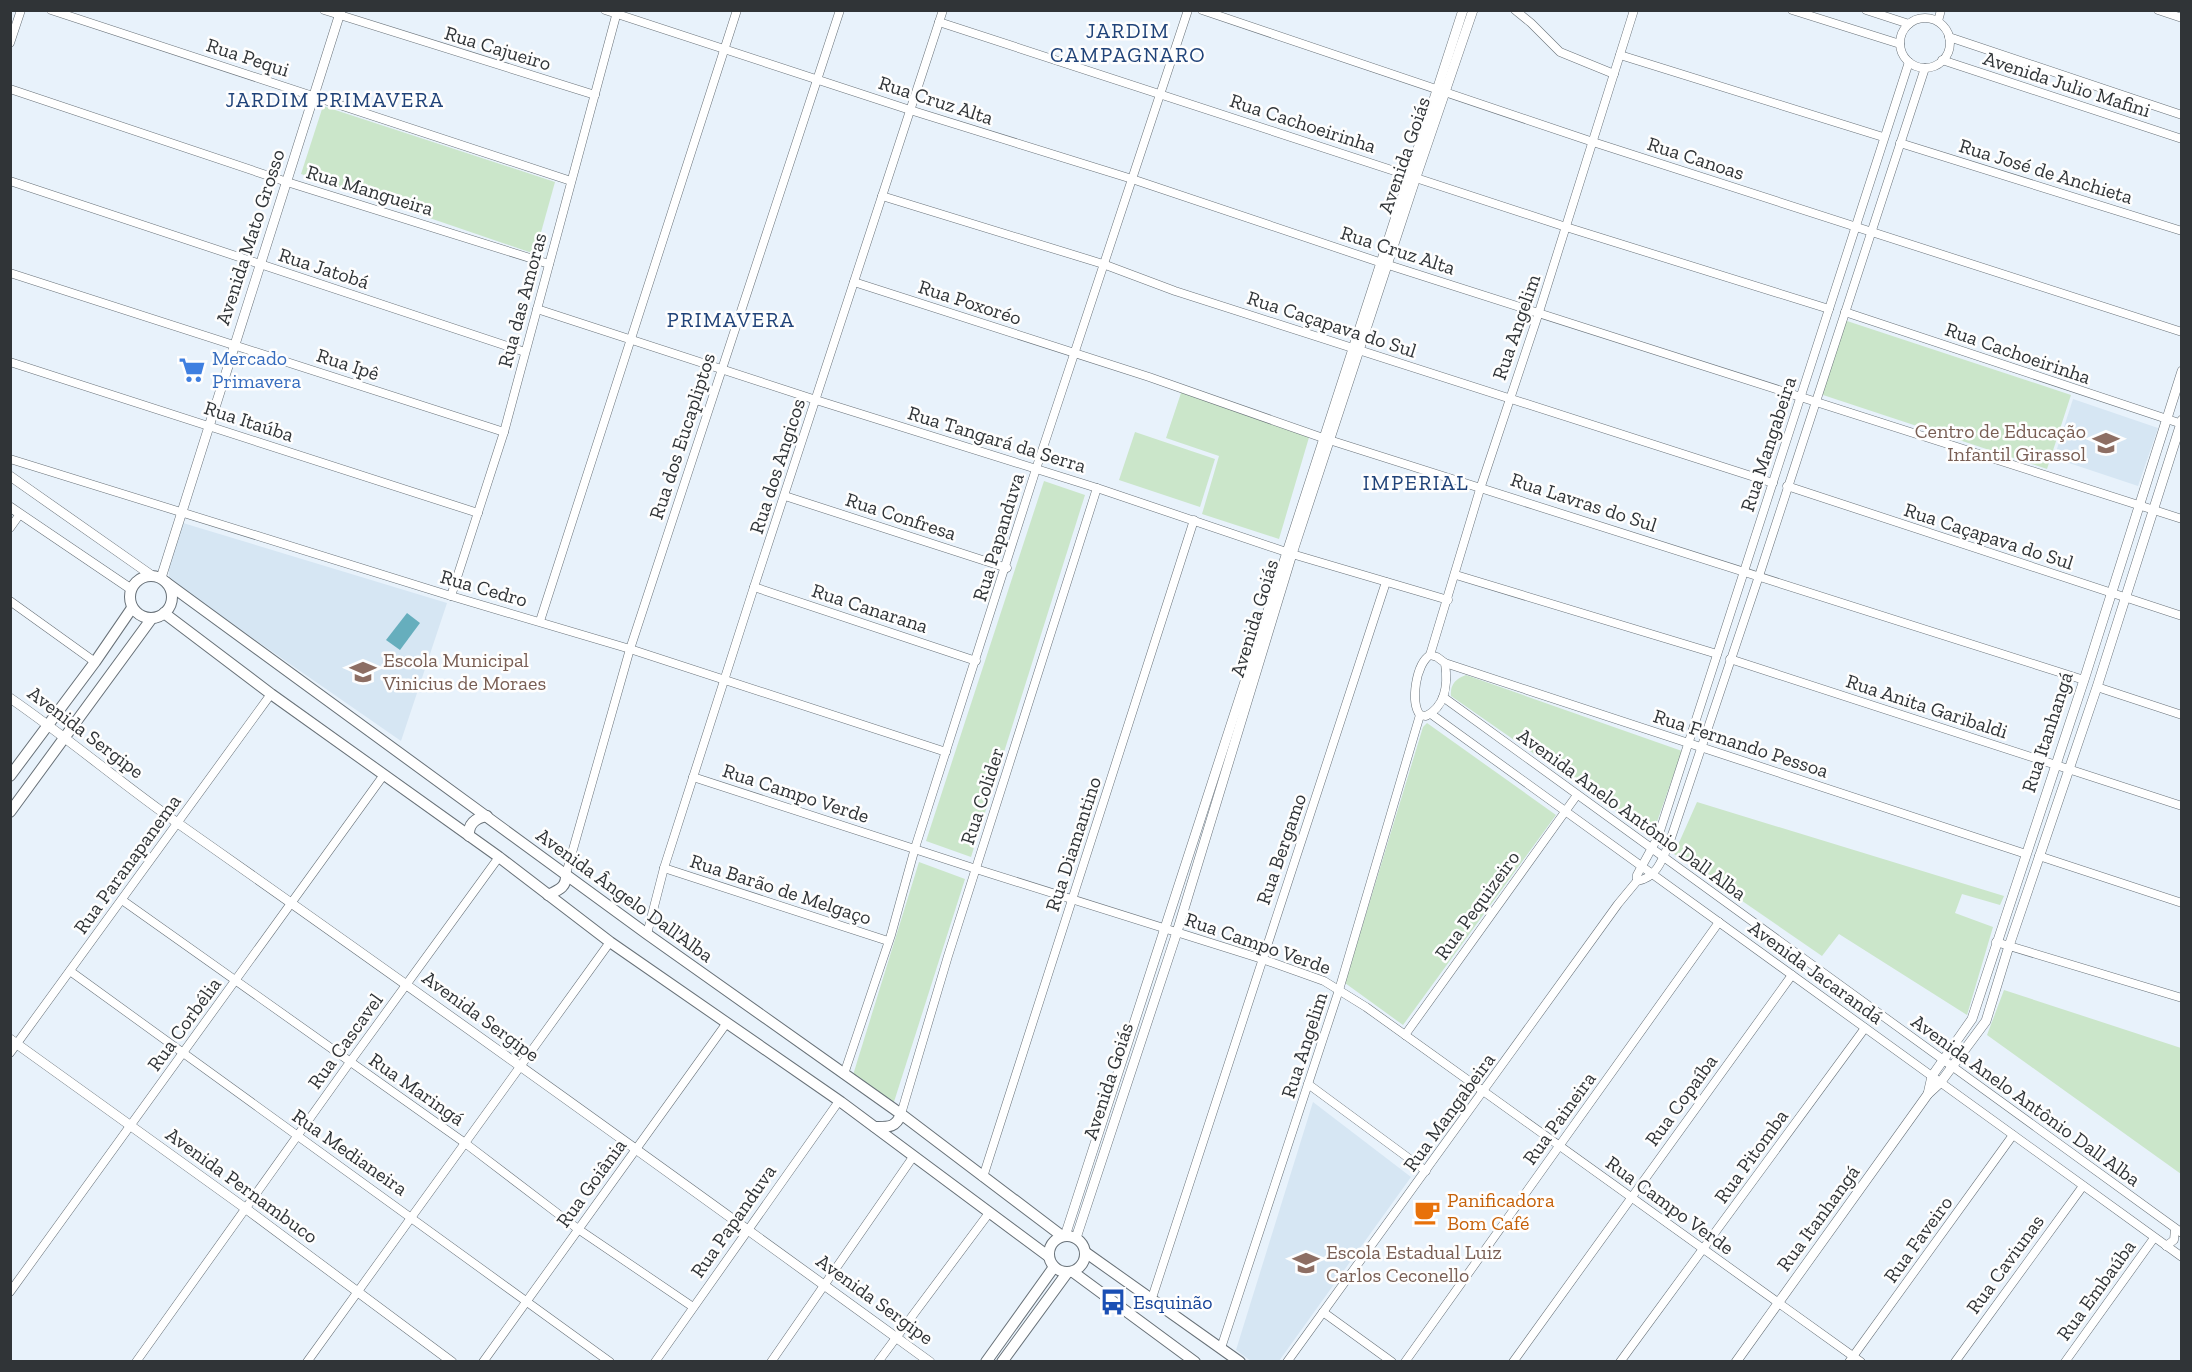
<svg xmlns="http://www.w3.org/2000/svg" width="2192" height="1372" viewBox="0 0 2192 1372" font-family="'Zilla Slab',serif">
<rect width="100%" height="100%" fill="#e8f2fb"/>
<g fill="#d6e6f3">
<polygon points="2073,399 2158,428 2138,486 2054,458"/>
<polygon points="183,523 447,603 401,741 169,580 169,563"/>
<polygon points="1313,1102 1411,1177 1279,1361 1251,1361 1236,1350"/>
</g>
<g fill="#cbe6ca">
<polygon points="323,106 555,182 535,254 301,174"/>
<polygon points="1844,320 2071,395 2047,469 1820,394"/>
<polygon points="1182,390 1310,434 1279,539 1202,514 1219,456 1166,438"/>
<polygon points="1135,432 1215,459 1200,507 1119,480"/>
<polygon points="1044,481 1085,495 971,857 926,841"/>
<path d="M1466,675L1682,751L1652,836L1451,696C1450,685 1455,679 1466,675Z"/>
<polygon points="1427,723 1556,815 1403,1025 1345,983 1423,727"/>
<polygon points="1697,802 2004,896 2000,905 1962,894 1955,913 1993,927 1967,1015 1839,934 1822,956 1674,854"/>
<polygon points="919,862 965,879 893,1105 853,1075"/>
<polygon points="2004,990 2181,1048 2181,1174 1987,1035"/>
</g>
<polygon fill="#66aebd" points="407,613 420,623 400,650 386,640"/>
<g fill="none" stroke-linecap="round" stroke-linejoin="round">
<g stroke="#687178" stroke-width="9">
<g id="minor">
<polyline points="51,10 571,181"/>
<polyline points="324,10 595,95"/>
<polyline points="605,10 910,110 1132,179 1379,262 2182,519"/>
<polyline points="1202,10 1593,142 2182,332"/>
<polyline points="1515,10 1531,23 1560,52 1614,74"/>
<polyline points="1792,10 1900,44"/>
<polyline points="1866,10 1909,24"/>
<polyline points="2158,10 2182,18"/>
<circle cx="1925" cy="43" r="25"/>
<polyline points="1938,21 1941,10"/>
<polyline points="939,22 1566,227 1829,309"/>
<polyline points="1949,37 2182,115"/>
<polyline points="10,43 21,10"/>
<polyline points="1620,55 1883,137"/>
<polyline points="1942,60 2182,139"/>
<polyline points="10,89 287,182 549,264"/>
<polyline points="1900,143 2182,231"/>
<polyline points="10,181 525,352"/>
<polyline points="882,196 1103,264 1175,291 1773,483"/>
<polyline points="10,273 504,432"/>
<polyline points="854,282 1149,377 1323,438 2084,680"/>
<polyline points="537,309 816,400 1097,488 1292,554 1448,600"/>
<polyline points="1845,312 2182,424"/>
<polyline points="10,362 478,513"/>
<polyline points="10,459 451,596 630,649 946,752"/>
<polyline points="1787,486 2182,616"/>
<polyline points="785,496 1007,568"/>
<polyline points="10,528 20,514"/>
<polyline points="1456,575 1717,654"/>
<polyline points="754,587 976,661"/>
<polyline points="451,596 504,432 617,12"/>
<polyline points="10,601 95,662"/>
<polyline points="540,621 737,10"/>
<polyline points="1430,655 1481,486 1539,312 1634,10"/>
<path d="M1430,655L1437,657L1445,663C1448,683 1446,706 1426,716L1420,715C1410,702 1416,664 1430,655Z"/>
<polyline points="1730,659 2182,806"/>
<polyline points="1445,663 2026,854"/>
<polyline points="2097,687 2182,715"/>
<polyline points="1443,697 2182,1233"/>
<polyline points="1431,714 2182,1257"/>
<polyline points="693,777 976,869 1262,959 1324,981 1366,1007 1861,1362"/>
<polyline points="2039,856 2182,903"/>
<polyline points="664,868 888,941"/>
<polyline points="566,874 630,649 840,10"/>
<path d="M1637,881C1657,878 1663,858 1670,841L1759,576L1925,68"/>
<polyline points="122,900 465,1143 578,1229 693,1307"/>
<polyline points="647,934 664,868 754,587 943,10"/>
<polyline points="1996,942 2182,998"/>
<polyline points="70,971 610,1362"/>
<polyline points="1405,1035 1577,795"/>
<polyline points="10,1053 271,694"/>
<polyline points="844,1074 891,935 915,848 1036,469 1188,10"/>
<polyline points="1308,1084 1426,1171"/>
<polyline points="901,1114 948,956 1097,488"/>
<polyline points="983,1177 1194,520"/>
<polyline points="2166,1246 2174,1240 2175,1229"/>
<polyline points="10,1292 383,776"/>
<polyline points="1152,1298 1386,582"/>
<polyline points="1323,1312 1392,1362"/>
<polyline points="1221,1348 1339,990 1420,715"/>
<polyline points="136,1362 350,1062 499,857"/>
<polyline points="307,1362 610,942"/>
<polyline points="483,1362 726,1024"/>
<polyline points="655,1362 839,1101"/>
<polyline points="771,1362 913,1157"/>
<polyline points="878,1362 989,1213"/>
<polyline points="1287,1362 1618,904 1637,881 1637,875 1658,837 1909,62"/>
<polyline points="1405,1362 1719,922"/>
<polyline points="1513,1362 1792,975"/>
<polyline points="1620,1362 1865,1028"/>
<polyline points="1849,1362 2013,1135"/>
<polyline points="1955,1362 2083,1186"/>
<polyline points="2065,1362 2154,1238"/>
</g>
</g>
<g stroke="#687178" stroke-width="10">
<g id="tertiary">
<polyline points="10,476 151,575"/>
<polyline points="10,507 131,589"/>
<polyline points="161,578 341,10"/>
<path d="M10,698C68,738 122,784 179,824C431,1001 681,1181 930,1362"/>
<polyline points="10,1039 245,1208 452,1362"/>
<polyline points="1928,1094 1932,1076 1972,1019 2084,680 2182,371"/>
<path d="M1065,1236C1196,827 1327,418 1463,10"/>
<polyline points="1076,1238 1177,932 1292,554 1416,177 1473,10"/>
<polyline points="1736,1362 1928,1094 1940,1083 1986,1021 2009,946 2097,687 2182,420"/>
</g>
</g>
<g stroke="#687178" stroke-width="12">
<g id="secondary">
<circle cx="151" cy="597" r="21"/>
<polyline points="167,583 647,934 901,1114 1062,1236"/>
<polyline points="164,613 271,694 499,857 610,942 841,1102 1048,1256"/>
<polyline points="10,776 95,662 132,608"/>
<polyline points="10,812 152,618"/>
<path d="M469,836C468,824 475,818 487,816"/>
<path d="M548,895C559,890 567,887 566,874"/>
<path d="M875,1127C888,1127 896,1128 901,1114"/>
<circle cx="1067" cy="1254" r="18"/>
<polyline points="1085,1252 1240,1362"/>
<polyline points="1073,1272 1195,1362"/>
<polyline points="986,1362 1054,1267"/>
<polyline points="1002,1362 1067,1273"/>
</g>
</g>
<use href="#minor" stroke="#fff" stroke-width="8"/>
<use href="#tertiary" stroke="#fff" stroke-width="9"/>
<use href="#secondary" stroke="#fff" stroke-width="10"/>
</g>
<defs>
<g id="supermarket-bare" transform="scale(2.07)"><path d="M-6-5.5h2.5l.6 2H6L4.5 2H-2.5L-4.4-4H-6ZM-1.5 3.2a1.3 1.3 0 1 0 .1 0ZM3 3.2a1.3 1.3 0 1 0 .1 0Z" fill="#3f7fe0" stroke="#fefefe" stroke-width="2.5" paint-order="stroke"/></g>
<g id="school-bare" transform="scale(2.07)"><path d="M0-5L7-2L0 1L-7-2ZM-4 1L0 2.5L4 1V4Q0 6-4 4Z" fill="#8d6e63" stroke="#fefefe" stroke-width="2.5" paint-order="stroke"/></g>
<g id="cafe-bare" transform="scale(2.07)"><path d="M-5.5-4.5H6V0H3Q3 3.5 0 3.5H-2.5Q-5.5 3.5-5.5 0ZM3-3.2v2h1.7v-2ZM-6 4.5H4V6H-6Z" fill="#e8710a" stroke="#fefefe" stroke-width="2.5" paint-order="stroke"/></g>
<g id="bus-bare" transform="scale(2.07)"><path d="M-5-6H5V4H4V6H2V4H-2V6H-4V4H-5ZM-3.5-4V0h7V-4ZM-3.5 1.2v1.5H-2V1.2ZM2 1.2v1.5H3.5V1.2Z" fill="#1a4fb4" stroke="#fefefe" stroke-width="2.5" paint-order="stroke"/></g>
</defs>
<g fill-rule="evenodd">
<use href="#supermarket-bare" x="192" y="370"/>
<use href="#school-bare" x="2106" y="443"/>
<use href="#school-bare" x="363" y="672"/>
<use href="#cafe-bare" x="1427" y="1212"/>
<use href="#school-bare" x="1306" y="1263"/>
<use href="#bus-bare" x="1113" y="1302"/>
</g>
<g text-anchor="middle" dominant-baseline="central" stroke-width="5" stroke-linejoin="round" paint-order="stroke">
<g font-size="20" fill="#303437" stroke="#fefefe">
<text transform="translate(498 48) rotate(17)">Rua Cajueiro</text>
<text transform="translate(248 57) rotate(18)">Rua Pequi</text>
<text transform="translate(2067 84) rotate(18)">Avenida Julio Mafini</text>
<text transform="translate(936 100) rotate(18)">Rua Cruz Alta</text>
<text transform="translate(1303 123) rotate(18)">Rua Cachoeirinha</text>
<text transform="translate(1404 155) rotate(-71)">Avenida Goiás</text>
<text transform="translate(1696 158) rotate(18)">Rua Canoas</text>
<text transform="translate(2046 171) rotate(17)">Rua José de Anchieta</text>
<text transform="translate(370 190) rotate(17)">Rua Mangueira</text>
<text transform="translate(250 237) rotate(-72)">Avenida Mato Grosso</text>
<text transform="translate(1398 250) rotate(18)">Rua Cruz Alta</text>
<text transform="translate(324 268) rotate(18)">Rua Jatobá</text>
<text transform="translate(522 300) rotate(-75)">Rua das Amoras</text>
<text transform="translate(970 302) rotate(18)">Rua Poxoréo</text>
<text transform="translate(1332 324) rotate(18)">Rua Caçapava do Sul</text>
<text transform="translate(1516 327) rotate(-71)">Rua Angelim</text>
<text transform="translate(2018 353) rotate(19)">Rua Cachoeirinha</text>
<text transform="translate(348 364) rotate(18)">Rua Ipê</text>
<text transform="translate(249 421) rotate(18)">Rua Itaúba</text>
<text transform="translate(682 436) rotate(-72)">Rua dos Eucapliptos</text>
<text transform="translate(997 439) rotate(17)">Rua Tangará da Serra</text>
<text transform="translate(1768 444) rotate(-72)">Rua Mangabeira</text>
<text transform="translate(777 466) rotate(-72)">Rua dos Angicos</text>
<text transform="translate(1584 502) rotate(18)">Rua Lavras do Sul</text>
<text transform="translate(901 516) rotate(18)">Rua Confresa</text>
<text transform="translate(1989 536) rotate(18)">Rua Caçapava do Sul</text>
<text transform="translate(998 537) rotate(-73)">Rua Papanduva</text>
<text transform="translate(484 588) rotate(16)">Rua Cedro</text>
<text transform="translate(870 608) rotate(18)">Rua Canarana</text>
<text transform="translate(1254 618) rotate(-73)">Avenida Goiás</text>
<text transform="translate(1927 706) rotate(18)">Rua Anita Garibaldi</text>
<text transform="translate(86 732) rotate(37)">Avenida Sergipe</text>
<text transform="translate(2047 732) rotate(-72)">Rua Itanhangá</text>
<text transform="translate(1741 743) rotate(18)">Rua Fernando Pessoa</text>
<text transform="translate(796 793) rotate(18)">Rua Campo Verde</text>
<text transform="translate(982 796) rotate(-72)">Rua Colider</text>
<text transform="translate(1632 814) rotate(36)">Avenida Anelo Antônio Dall Alba</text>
<text transform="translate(1073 844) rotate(-72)">Rua Diamantino</text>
<text transform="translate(1281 849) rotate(-71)">Rua Bergamo</text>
<text transform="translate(127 864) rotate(-54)">Rua Paranapanema</text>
<text transform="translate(781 889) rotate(18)">Rua Barão de Melgaço</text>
<text transform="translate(625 895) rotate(36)">Avenida Ângelo Dall'Alba</text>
<text transform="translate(1477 905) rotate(-54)">Rua Pequizeiro</text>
<text transform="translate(1258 943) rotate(19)">Rua Campo Verde</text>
<text transform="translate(1816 972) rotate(36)">Avenida Jacarandá</text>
<text transform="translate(481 1016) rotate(36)">Avenida Sergipe</text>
<text transform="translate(184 1024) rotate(-54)">Rua Corbélia</text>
<text transform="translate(345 1041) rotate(-54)">Rua Cascavel</text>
<text transform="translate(1304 1045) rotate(-72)">Rua Angelim</text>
<text transform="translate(1108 1081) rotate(-72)">Avenida Goiás</text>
<text transform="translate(417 1089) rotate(35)">Rua Maringá</text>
<text transform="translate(1681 1100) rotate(-54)">Rua Copaíba</text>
<text transform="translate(2026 1100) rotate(36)">Avenida Anelo Antônio Dall Alba</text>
<text transform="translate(1449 1112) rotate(-54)">Rua Mangabeira</text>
<text transform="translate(1559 1118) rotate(-54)">Rua Paineira</text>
<text transform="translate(350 1152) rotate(35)">Rua Medianeira</text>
<text transform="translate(1751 1156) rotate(-54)">Rua Pitomba</text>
<text transform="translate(591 1183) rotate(-54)">Rua Goiânia</text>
<text transform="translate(242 1185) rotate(36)">Avenida Pernambuco</text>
<text transform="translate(1670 1205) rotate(36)">Rua Campo Verde</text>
<text transform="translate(1818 1218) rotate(-54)">Rua Itanhangá</text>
<text transform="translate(733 1221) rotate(-55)">Rua Papanduva</text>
<text transform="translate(1918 1239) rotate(-54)">Rua Faveiro</text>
<text transform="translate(2005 1264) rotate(-54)">Rua Caviunas</text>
<text transform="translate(2096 1290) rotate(-54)">Rua Embaúba</text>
<text transform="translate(875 1299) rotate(36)">Avenida Sergipe</text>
</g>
<g font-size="20" fill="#366cbe" stroke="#fefefe" text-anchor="start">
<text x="212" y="358">Mercado<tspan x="212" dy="23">Primavera</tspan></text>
</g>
<g font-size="20" fill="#785e54" stroke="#fefefe" text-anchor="start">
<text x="2086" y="431" text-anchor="end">Centro de Educação<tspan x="2086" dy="23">Infantil Girassol</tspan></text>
<text x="383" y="660">Escola Municipal<tspan x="383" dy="23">Vinicius de Moraes</tspan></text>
<text x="1326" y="1252">Escola Estadual Luiz<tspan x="1326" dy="23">Carlos Ceconello</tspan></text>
</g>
<g font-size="20" fill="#c56008" stroke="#fefefe" text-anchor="start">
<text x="1447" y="1200">Panificadora<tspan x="1447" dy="23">Bom Café</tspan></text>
</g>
<g font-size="20" fill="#164399" stroke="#fefefe" text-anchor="start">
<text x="1133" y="1302">Esquinão</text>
</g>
<g font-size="21" letter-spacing="1.5" fill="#204379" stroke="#fefefe">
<text x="1128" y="30">JARDIM<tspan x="1128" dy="24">CAMPAGNARO</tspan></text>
<text x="335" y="99">JARDIM PRIMAVERA</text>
<text x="731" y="319">PRIMAVERA</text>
<text x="1416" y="482">IMPERIAL</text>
</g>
</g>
<rect width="2192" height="1372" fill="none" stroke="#303437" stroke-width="24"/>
</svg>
